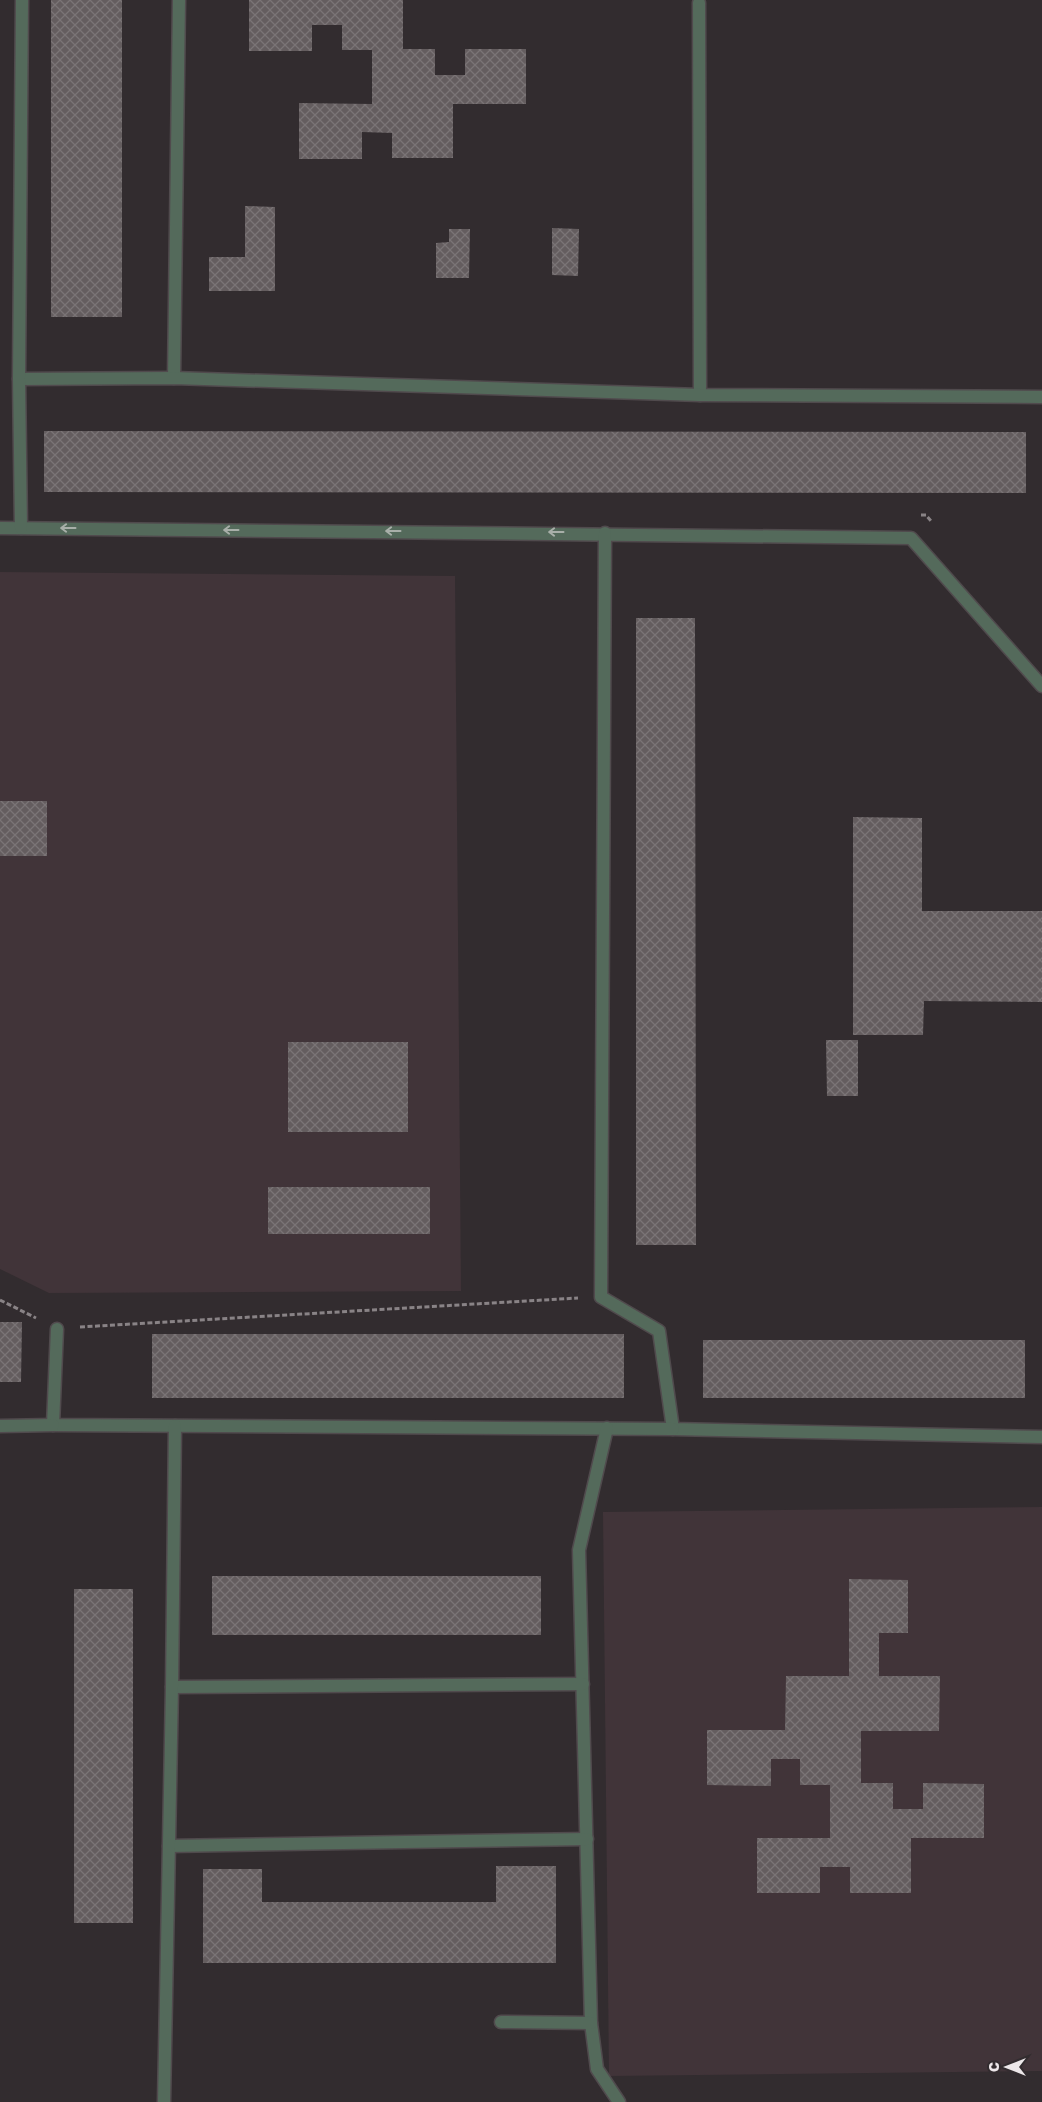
<svg xmlns="http://www.w3.org/2000/svg" width="1042" height="2102" viewBox="0 0 1042 2102" font-family="'Golos Text',sans-serif">
<defs>
<pattern id="building-cross-hatch" width="8" height="8" patternUnits="userSpaceOnUse" patternTransform="scale(1.25)"><rect width="8" height="8" fill="#645d5f"/><path d="M0 0l8 8M0 8l8-8" fill="none" stroke="#7a7476"/></pattern>
</defs>
<rect width="100%" height="100%" fill="#322c2f"/>
<g fill="#413439">
<polygon points="0,572 455,576 461,1291 49,1293 0,1269"/>
<polygon points="1042,1507 1042,2071 609,2076 603,1512"/>
</g>
<g fill="url(#building-cross-hatch)">
<rect x="51" y="0" width="71" height="317"/>
<polygon points="249,0 403,0 403,49 435,49 435,75 465,75 465,49 526,49 526,104 453,104 453,158 392,158 392,133 362,132 362,159 299,159 299,103 372,104 372,50 342,50 342,25 312,25 312,51 249,51"/>
<polygon points="245,206 275,207 275,291 209,291 209,257 245,257"/>
<polygon points="552,228 579,229 578,276 552,275"/>
<polygon points="449,229 470,229 469,278 436,278 436,243 449,242"/>
<polygon points="44,431 1026,432 1026,493 44,492"/>
<polygon points="636,618 695,618 696,1245 636,1245"/>
<rect x="0" y="801" width="47" height="55"/>
<polygon points="853,817 922,818 922,911 1042,911 1042,1002 924,1001 923,1035 853,1035"/>
<polygon points="826,1040 858,1040 858,1096 827,1096"/>
<rect x="288" y="1042" width="120" height="90"/>
<rect x="268" y="1187" width="162" height="47"/>
<polygon points="0,1322 22,1322 21,1382 0,1382"/>
<rect x="152" y="1334" width="472" height="64"/>
<rect x="703" y="1340" width="322" height="58"/>
<rect x="212" y="1576" width="329" height="59"/>
<polygon points="849,1579 908,1580 908,1633 879,1633 879,1676 940,1676 939,1731 861,1731 861,1783 893,1783 893,1809 923,1809 923,1783 984,1784 984,1838 911,1838 911,1893 850,1893 850,1867 820,1867 820,1893 757,1893 757,1838 830,1838 830,1785 800,1785 800,1759 771,1759 771,1786 707,1785 707,1730 785,1730 786,1676 849,1676"/>
<rect x="74" y="1589" width="59" height="334"/>
<polygon points="496,1866 556,1866 556,1963 203,1963 203,1869 262,1869 262,1902 496,1902"/>
</g>
<g fill="none" stroke-linecap="round" stroke-linejoin="round">
<g stroke="#504a4d" stroke-width="15">
<g id="lane">
<polyline points="699,3 700,395"/>
<polyline points="174,378 179,0"/>
<polyline points="19,379 174,378 700,395 1042,397"/>
<polyline points="0,528 911,538 1042,686"/>
<polyline points="21,528 19,379 22,0"/>
<polyline points="605,533 601,1297 659,1331 673,1429 1042,1437"/>
<polyline points="57,1329 53,1425 673,1429"/>
<polyline points="0,1426 53,1425"/>
<polyline points="607,1428 579,1550 591,2023 597,2069 619,2102"/>
<polyline points="172,1687 583,1684"/>
<polyline points="169,1846 587,1839"/>
<polyline points="501,2022 591,2023"/>
<polyline points="164,2102 172,1687 175,1426"/>
</g>
</g>
<g stroke="#898386" stroke-width="3" stroke-dasharray="5 2.5" stroke-linecap="butt">
<polyline points="921,515 926,515 931,521"/>
<polyline points="0,1300 36,1318"/>
<polyline points="80,1327 578,1298"/>
</g>
<use href="#lane" stroke="#546a5b" stroke-width="12"/>
</g>
<defs><path id="oneway-shaft" d="M-6 0H5M1.5-3L5.5 0L1.5 3" fill="none" stroke-width="1.6" stroke-linecap="round" stroke-linejoin="round" transform="scale(1.25)"/></defs>
<g stroke="#a8afa9">
<use href="#oneway-shaft" transform="translate(68 528) rotate(-180)"/>
<use href="#oneway-shaft" transform="translate(231 530) rotate(-180)"/>
<use href="#oneway-shaft" transform="translate(393 531) rotate(-180)"/>
<use href="#oneway-shaft" transform="translate(556 532) rotate(-180)"/>
</g>
<g transform="translate(1007 2067) rotate(270)" stroke="#322c2f" stroke-width="4" paint-order="stroke">
<path d="M0-4L9 19L0 12L-9 19Z" fill="#ece7e9"/>
<text y="-8" font-size="14" font-weight="bold" text-anchor="middle" fill="#ece7e9">С</text>
</g>
</svg>
